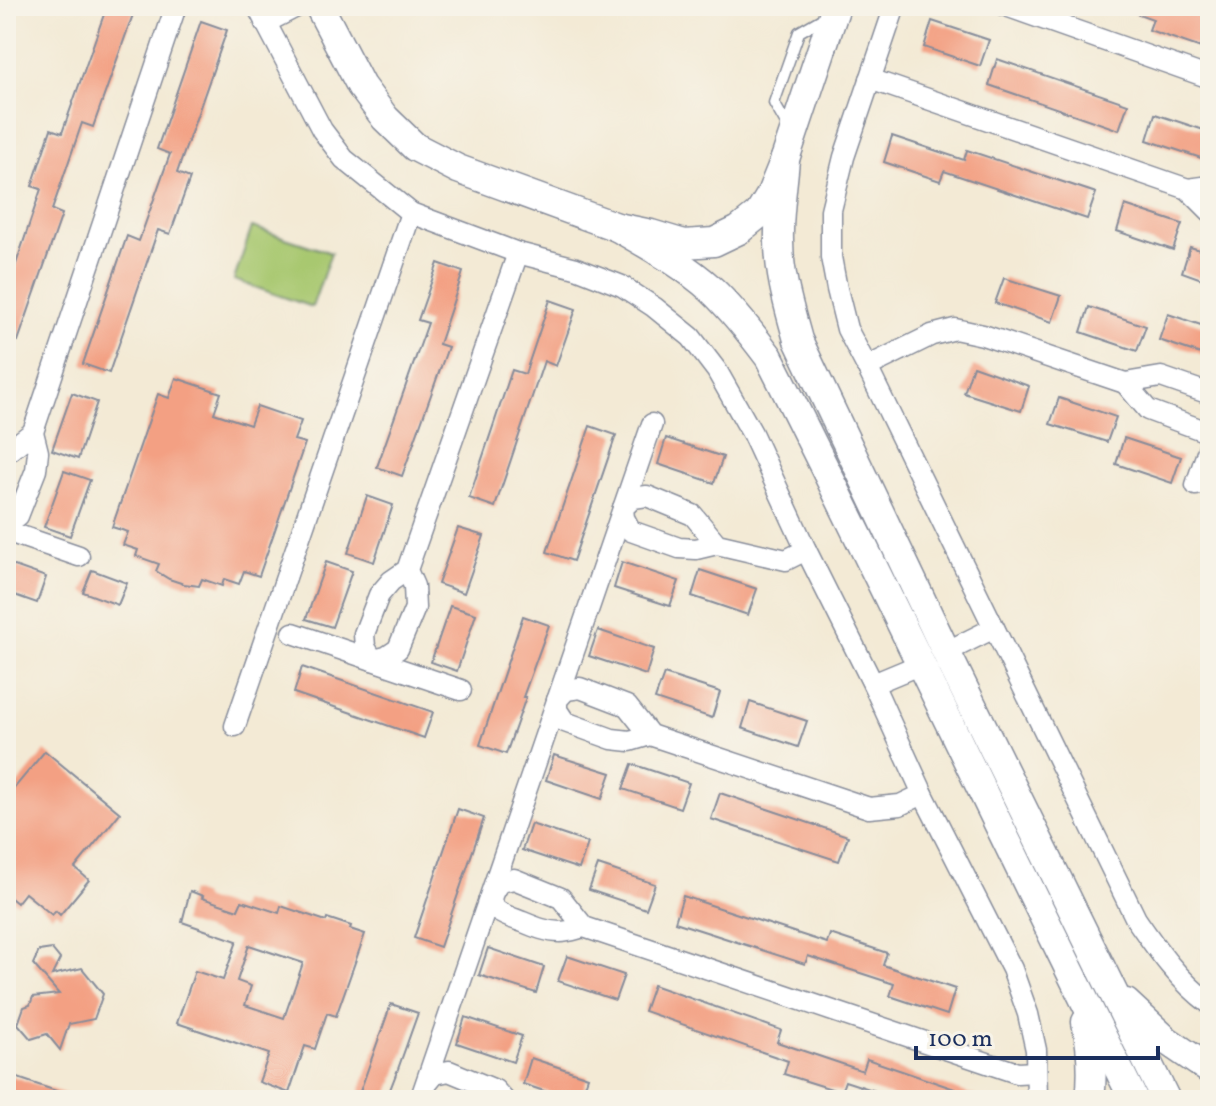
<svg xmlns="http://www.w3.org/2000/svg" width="1216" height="1106" viewBox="0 0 1216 1106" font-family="Vollkorn,serif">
<rect width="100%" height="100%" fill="#f7f3e8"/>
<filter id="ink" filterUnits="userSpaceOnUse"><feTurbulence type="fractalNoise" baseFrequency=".0125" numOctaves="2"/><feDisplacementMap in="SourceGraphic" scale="16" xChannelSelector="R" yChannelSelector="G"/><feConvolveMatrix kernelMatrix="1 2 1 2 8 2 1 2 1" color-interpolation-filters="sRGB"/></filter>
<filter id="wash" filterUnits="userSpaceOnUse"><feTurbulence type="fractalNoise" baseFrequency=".006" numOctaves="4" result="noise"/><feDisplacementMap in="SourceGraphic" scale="32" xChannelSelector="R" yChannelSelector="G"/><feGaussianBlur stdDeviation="1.8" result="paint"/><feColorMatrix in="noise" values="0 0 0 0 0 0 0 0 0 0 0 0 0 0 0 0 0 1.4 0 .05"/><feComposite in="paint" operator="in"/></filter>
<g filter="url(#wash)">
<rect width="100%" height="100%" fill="#f3ead5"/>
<polygon fill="#a8c870" stroke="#627c67" stroke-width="2" points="252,227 331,253 312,307 234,280"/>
<g id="blocks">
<g fill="#f3a083" fill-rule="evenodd">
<polygon points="107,6 136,6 93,127 82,123 52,210 62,214 18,341 6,337 6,294 41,189 32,186 51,129 62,133"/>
<polygon points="1122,6 1210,6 1210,51 1149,30 1153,19 1122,8"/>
<polygon points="201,21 227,30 177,173 190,178 170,234 158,230 109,373 83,364 127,236 139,241 170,154 157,149"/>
<polygon points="932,21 989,40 980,66 924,47"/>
<polygon points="997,59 1128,104 1119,130 989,85"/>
<polygon points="1155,114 1210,132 1210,140 1204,159 1147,140"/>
<polygon points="892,136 964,160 967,150 1096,193 1087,219 944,171 940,181 884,162"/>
<polygon points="1125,205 1182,224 1173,250 1117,231"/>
<polygon points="1190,247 1210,253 1210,282 1182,272"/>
<polygon points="438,263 463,272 439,344 448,347 402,476 377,467 428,323 418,320"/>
<polygon points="1004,278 1061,296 1052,322 995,303"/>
<polygon points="550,300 576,309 556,366 544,361 495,507 469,498 512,370 525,374"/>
<polygon points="1089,307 1146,326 1137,351 1081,332"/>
<polygon points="1168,314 1210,328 1210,357 1159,340"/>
<polygon points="973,366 1029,386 1021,411 964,393"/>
<polygon points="176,378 221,393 214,413 250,425 257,406 301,421 294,440 305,443 259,576 244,571 239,584 224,579 222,586 202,579 199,586 184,584 169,579 156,571 159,564 136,556 138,550 123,545 128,532 112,527 158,394 169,398"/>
<polygon points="72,393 97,402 78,459 52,450"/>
<polygon points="1059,398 1116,417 1107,442 1050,424"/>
<polygon points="590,426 616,435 573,561 547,552"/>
<polygon points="666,438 723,457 714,483 658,464"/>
<polygon points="1124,438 1181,457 1172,483 1116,464"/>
<polygon points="64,471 90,480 70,536 44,527"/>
<polygon points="367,496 393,505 374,562 348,553"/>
<polygon points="458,528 484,536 464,593 438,584"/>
<polygon points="326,562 352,571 332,627 306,619"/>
<polygon points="622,562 679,581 670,606 614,588"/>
<polygon points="6,563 46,577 37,603 6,592"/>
<polygon points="92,570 127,583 118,605 83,592"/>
<polygon points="700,570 757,589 748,615 692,596"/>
<polygon points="450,606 476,614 457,671 431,662"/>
<polygon points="523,616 549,625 523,697 526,697 506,754 480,745"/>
<polygon points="598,630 654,649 646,675 589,656"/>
<polygon points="302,667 433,712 424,738 294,693"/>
<polygon points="664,674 720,692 712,718 655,699"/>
<polygon points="750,702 807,721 798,747 742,728"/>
<polygon points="45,751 120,813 75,868 89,880 60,915 56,911 52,915 25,893 17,903 6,894 6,798"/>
<polygon points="554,755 611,773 602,799 546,780"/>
<polygon points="632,764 689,783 680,808 623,789"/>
<polygon points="720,793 848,836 839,861 711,819"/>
<polygon points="458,809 484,818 440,947 414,938"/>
<polygon points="531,824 588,843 579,869 522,850"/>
<polygon points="598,865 655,884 646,909 589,890"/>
<path d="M190,891L203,896L202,898L238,910L242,901L279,913L281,906L326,921L327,918L351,926L350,929L365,934L336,1016L327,1013L315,1049L305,1046L289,1093L259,1082L269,1054L177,1023L195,971L223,980L237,941L182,922ZM249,945L303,963L284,1018L245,1005L251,986L237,981Z"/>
<polygon points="683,896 827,943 830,934 887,953 883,965 955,989 947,1015 890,996 894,984 808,956 805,964 675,922"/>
<polygon points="488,948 544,967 536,993 479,975"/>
<polygon points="52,949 60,959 52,975 82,968 103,994 94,1019 69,1024 60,1050 47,1034 31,1039 18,1024 24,1007 30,1005 33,997 59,994 33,964 39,951"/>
<polygon points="567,956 624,975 615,1000 558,981"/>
<polygon points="653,985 781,1030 777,1042 863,1071 867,1059 981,1098 981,1100 903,1100 845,1081 841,1092 784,1074 788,1061 644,1011"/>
<polygon points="391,1004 418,1013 398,1069 386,1100 357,1100"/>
<polygon points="465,1017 522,1036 513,1062 457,1043"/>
<polygon points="531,1058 588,1077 580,1100 571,1100 523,1084"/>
<polygon points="6,1074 77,1098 77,1100 6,1100"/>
</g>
</g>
</g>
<g filter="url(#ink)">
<use href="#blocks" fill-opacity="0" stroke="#878c9a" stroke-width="2"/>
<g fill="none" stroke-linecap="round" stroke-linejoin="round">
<g stroke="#878c9a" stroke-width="13">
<polyline id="service" points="789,129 774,103 799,32 825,17"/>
</g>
<g stroke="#878c9a" stroke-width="23">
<g id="minor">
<polyline points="257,6 322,130 344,159 380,188 411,213 518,253 576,268 622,286 654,307 691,337 717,371 752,433 806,550 873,684 923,794 1012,969 1028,1014 1036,1050 1037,1100"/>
<path d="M895,6L844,157L831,210V257L837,289L847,329L867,367L1136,919C1158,951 1179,981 1210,1004"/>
<polyline points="1006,6 1210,78"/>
<polyline points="265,23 298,6"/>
<polyline points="870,79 1188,189"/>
<polyline points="1210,186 1188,189 1210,211"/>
<polyline points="867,367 932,335 955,329 983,335 1125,383"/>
<polyline points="1210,394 1161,377 1125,383 1148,410 1210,433"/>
<polyline points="6,453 33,432"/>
<polyline points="1196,485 1210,444"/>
<polyline points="6,524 18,516 36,470 38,452 33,432 176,6"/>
<polyline points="6,531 79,556"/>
<polyline points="717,544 693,515 647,496 633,498 623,508 624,518 631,531 679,548 696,549 717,544 786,560 806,550"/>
<polyline points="407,570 414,586 415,608 398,649 386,657 373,660 365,647 364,634 379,595 391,581 407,570 518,253"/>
<polyline points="293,633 461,690"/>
<polyline points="946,652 994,628"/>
<polyline points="873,684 921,664"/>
<polyline points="235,726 411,213"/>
<polyline points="650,735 627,706 580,688 566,690 557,700 557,710 565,722 612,739 630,741 650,735 869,808 900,805 923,794"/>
<path d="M584,927L561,898L514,879L500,882C479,908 500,914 523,922C535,927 547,932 560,932C568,932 576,929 584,927L1017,1073L1036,1072"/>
<polyline points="426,1085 435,1074 449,1071 495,1090 504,1100"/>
<polyline points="420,1100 652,424"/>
</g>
</g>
<g stroke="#878c9a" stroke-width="31">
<g id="secondary">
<polyline points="319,6 361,86 385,118 415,147 458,169 617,227 651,234 684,244 714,242 739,230 759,214 770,196 785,159 836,6"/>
<path d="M785,159C783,186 778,214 779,241C779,275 789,307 798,340L946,652L1166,1100"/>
<path d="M617,227C650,246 683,264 712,290C733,310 751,333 769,357C894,603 1010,853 1134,1100"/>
<polyline points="1126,1003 1166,1040 1210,1070"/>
<path d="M1086,1022C1092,1048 1093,1074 1090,1100"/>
</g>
</g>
<use href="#service" stroke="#fff" stroke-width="10"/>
<use href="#minor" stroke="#fff" stroke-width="20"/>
<use href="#secondary" stroke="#fff" stroke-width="28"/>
</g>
</g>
<rect width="1216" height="1106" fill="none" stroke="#f7f3e8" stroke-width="32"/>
<path d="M916 1046v12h242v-12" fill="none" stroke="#1b2f5e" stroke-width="4"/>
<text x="928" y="1046" font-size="24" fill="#1b2f5e" stroke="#f7f3e8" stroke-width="6" paint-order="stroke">100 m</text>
</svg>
